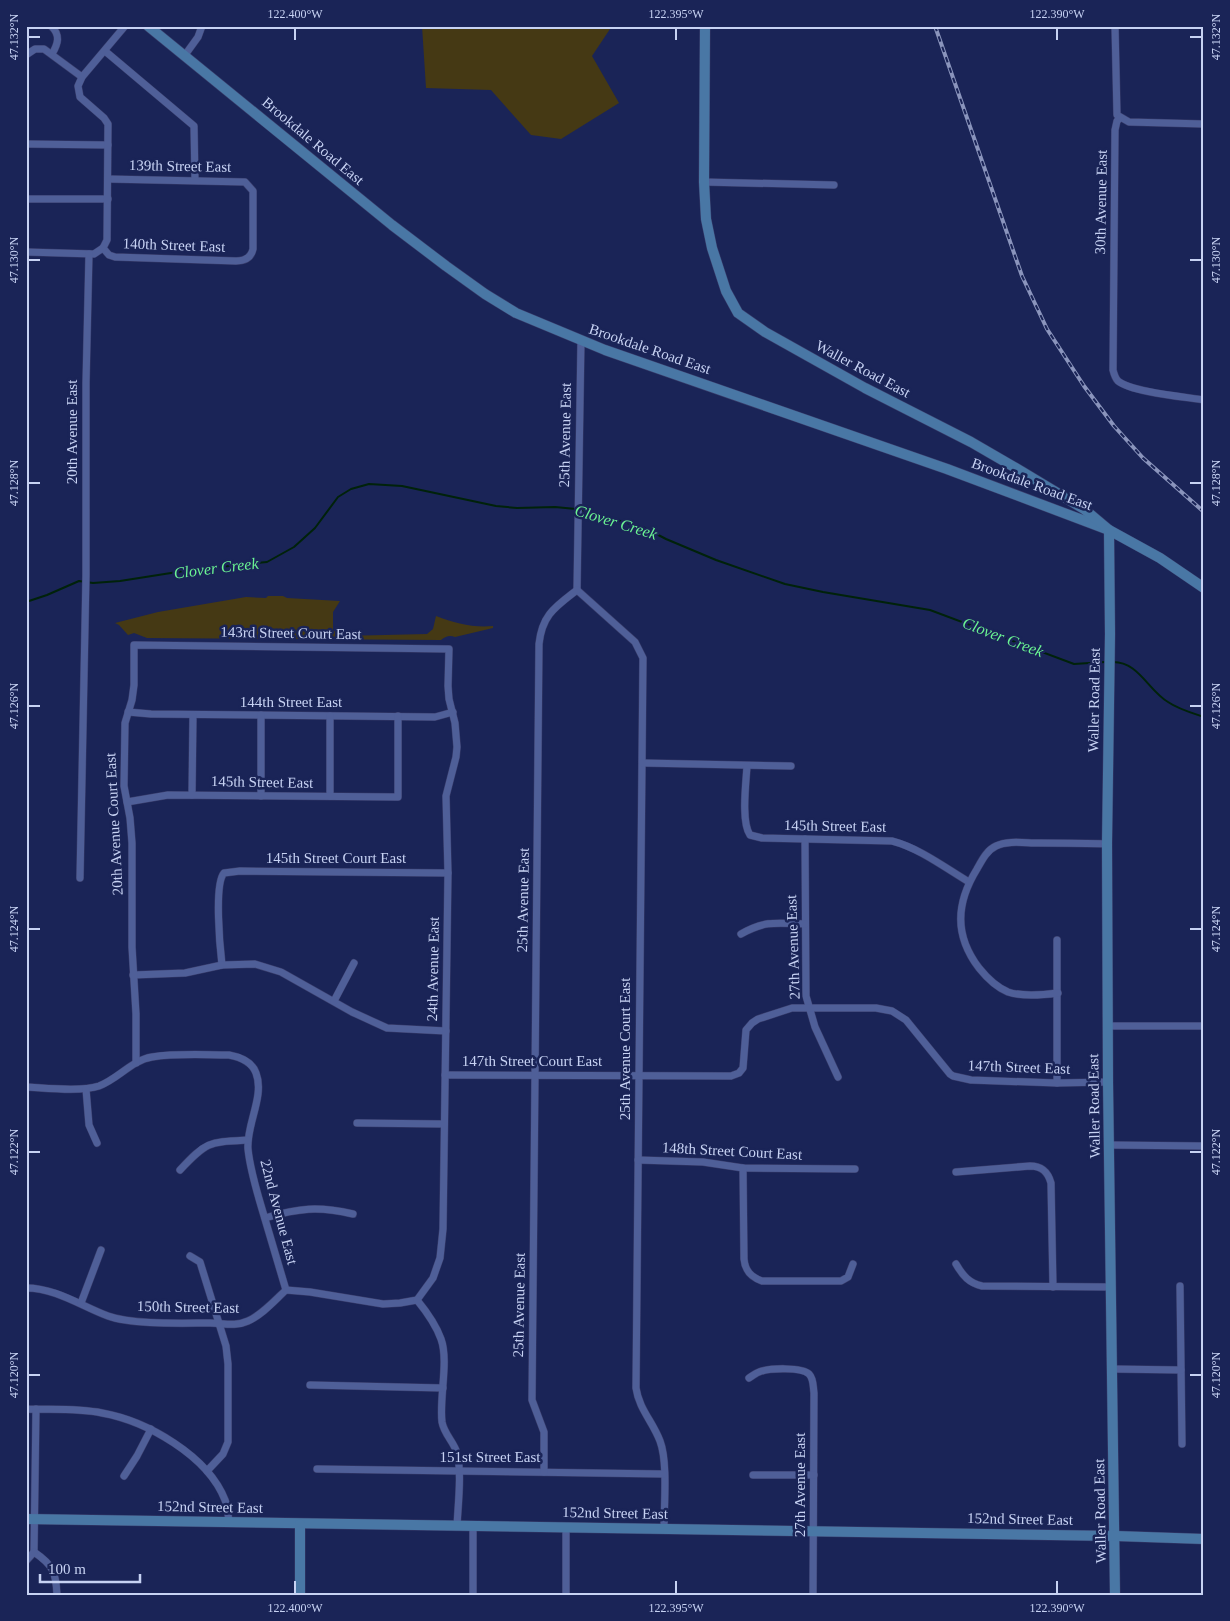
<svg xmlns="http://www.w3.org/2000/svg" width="1230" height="1621" viewBox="0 0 1230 1621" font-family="Georgia,serif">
<rect width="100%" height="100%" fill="#1a2457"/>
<g fill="#453914">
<polygon points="422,26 612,26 592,56 619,103 561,139 531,135 491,90 426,88"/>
<path d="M268,596H283L287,598L340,601L333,612V630L342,636L427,634L433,629L436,616C455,623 473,628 493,626V628L455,637C450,635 446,636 441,640L147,638L134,633L128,635L119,625L115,623L158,612L246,597L266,598Z"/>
</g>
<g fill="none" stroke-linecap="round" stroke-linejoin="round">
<g stroke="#00220a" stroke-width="2">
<polyline points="581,510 645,528 666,539 716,560 785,584 823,592 930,610 1074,664 1105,662"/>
<polyline points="26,602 47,595 79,581 93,583 120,581 190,570 267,562 294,547 315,528 338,497 351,489 369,484 402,486 496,506 517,508 555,507 576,509"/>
<path d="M1112,662C1138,661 1148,690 1168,702C1178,709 1192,713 1204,717"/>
</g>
<g stroke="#393d6b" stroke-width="8">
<g id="street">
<path d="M51,26C61,35 58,44 52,54"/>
<polyline points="1115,26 1117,115 1129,122 1204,124"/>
<polyline points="105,51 194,126 195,180"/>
<polyline points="26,55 35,49 44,49 82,77"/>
<polyline points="185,55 198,37 202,26"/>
<path d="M1120,118L1117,121L1115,130L1113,370C1114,374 1115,378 1118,381C1131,392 1186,397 1204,400"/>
<polyline points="26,144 108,145"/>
<polyline points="704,182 834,185"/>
<polyline points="26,199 108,199"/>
<path d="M103,248L109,255L115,257L236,261C244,261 251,258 253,249V191L245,182L108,179"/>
<polyline points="26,252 94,254 103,248 107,240 108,124 104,118 80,97 78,86 82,77 125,26"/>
<path d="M577,590L635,642L643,658L636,1388C639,1409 653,1422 660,1441C668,1462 664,1505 664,1529"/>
<polyline points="577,590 581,340"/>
<polyline points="128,712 151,714 435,717 453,712"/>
<polyline points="330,716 330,796"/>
<polyline points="643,763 791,766"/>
<path d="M747,766C746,783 741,822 750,835L762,838L892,841C919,848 944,867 969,882"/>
<polyline points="192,795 193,715"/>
<polyline points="261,796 261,715"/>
<polyline points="127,802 168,795 398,797 398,716"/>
<polyline points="805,839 806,996 815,1027 838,1077"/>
<polyline points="80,878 86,575 86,383 89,254"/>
<path d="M741,934C765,920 778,923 805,924"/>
<polyline points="1057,940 1057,1083"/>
<path d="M222,965C220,948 214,884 224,873L240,871L448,873"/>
<polyline points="133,975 185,973 222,965 255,964 281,972 352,1012 387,1028 446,1031"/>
<path d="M1058,993C1043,995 1023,997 1008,992C996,987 987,978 979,968C954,935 956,903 977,869C982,860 987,850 996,846C1008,840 1025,843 1038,843C1061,843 1084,843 1107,844"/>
<polyline points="334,1001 354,963"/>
<polyline points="1108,1026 1204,1026"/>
<polyline points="445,1075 731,1076 739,1073 743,1068 746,1030 752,1023 758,1019 792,1008 876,1008 892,1011 906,1020 950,1074 953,1076 971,1080 1057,1083 1108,1082"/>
<path d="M26,1087C46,1088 81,1092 99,1086C118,1079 132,1060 152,1057C177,1053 204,1055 229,1055C240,1057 252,1062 256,1073C265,1096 246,1125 248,1149C250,1169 256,1189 262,1209C270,1236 278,1263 286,1290"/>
<polyline points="86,1089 89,1125 97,1143"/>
<polyline points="357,1123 444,1124"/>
<polyline points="1110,1145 1204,1146"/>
<polyline points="638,1160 703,1162 743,1168 855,1169"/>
<path d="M743,1168L744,1259C745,1271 751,1277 762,1281H841L848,1277L853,1264"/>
<path d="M180,1170C207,1141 209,1142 248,1140"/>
<path d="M956,1172L1030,1166C1042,1166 1048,1172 1051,1183L1053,1287"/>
<path d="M265,1218C299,1208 318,1206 353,1214"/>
<polyline points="190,1256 200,1262 226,1346 228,1364 228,1442 223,1454 207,1471"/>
<path d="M956,1264C963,1276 969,1283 982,1286L1111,1287"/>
<polyline points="1180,1286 1182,1444"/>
<path d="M26,1288C56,1288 81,1306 108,1316C133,1325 183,1323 210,1323C223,1323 235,1327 248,1321C262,1315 275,1300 286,1290L310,1292L383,1304L400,1303L417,1300L433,1278L440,1258L443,1229L448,873L446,796L456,757L457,747L455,723L449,699L448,686L449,649L134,645V685L132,700L125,723L124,786L130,818L132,843V947L136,1014V1063"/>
<path d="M417,1300C426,1311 436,1325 441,1339C449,1361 439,1398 442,1422C444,1434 454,1442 457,1453C462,1472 458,1505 457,1526"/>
<polyline points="81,1303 101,1250"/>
<polyline points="1113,1369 1181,1370"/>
<path d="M749,1378C752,1376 756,1373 759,1372C769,1368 802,1367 809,1374C814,1379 813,1387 814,1393L813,1595"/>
<polyline points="310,1385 443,1388"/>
<path d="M26,1409C52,1410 77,1408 102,1413C147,1421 208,1456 225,1500C228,1507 228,1515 229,1523"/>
<polyline points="317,1469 663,1474"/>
<path d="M544,1472V1432L532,1400L539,644C542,615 555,607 577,590"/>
<polyline points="753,1475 814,1475"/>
<polyline points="124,1476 137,1456 151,1429"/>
<polyline points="473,1526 473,1595"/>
<polyline points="566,1528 566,1595"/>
<polyline points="34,1552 36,1409"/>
<path d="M34,1552C53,1565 56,1572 57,1595"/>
<polyline points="26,1561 34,1552"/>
</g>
</g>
<g stroke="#393d6b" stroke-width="11">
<g id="secondary">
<polyline points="148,26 392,225 446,266 485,294 516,313 605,350 947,469 1109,530 1160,558 1204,588"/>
<polyline points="705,26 704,182 706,219 712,248 726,291 738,313 765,332 865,388 971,442 1021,471 1084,509 1109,530 1110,634 1107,844 1108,1082 1115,1595"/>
<polyline points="26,1519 1116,1536 1204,1539"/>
<polyline points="300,1524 300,1595"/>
</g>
</g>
<use href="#street" stroke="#4f5f98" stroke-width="7"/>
<use href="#secondary" stroke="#4977a5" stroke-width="10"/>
<g stroke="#8a94bc" stroke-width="4">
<polyline id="rail" points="935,26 1022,276 1047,329 1084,386 1114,426 1143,458 1204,512"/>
</g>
<use href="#rail" stroke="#1a2457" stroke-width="2" stroke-dasharray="5.5" stroke-linecap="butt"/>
</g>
<path fill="none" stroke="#c7d2f3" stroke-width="2" d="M295,28V40M676,28V40M1057,28V40M28,37H40M1190,37H1202M28,260H40M1190,260H1202M28,483H40M1190,483H1202M28,706H40M1190,706H1202M28,929H40M1190,929H1202M28,1152H40M1190,1152H1202M28,1375H40M1190,1375H1202M295,1581V1594M676,1581V1594M1057,1581V1594"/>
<g text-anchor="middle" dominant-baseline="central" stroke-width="5" stroke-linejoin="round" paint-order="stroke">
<g font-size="15" fill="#c7d2f3" stroke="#1a2457">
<text transform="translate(313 141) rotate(40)">Brookdale Road East</text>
<text transform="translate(180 166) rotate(1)">139th Street East</text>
<text transform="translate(1101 202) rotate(-89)">30th Avenue East</text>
<text transform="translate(174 245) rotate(2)">140th Street East</text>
<text transform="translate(650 349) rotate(19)">Brookdale Road East</text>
<text transform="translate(863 369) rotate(28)">Waller Road East</text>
<text transform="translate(72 432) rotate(-90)">20th Avenue East</text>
<text transform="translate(565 435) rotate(-89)">25th Avenue East</text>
<text transform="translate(1032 484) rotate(20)">Brookdale Road East</text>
<text transform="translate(291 633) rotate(1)">143rd Street Court East</text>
<text transform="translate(1094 700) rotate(-89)">Waller Road East</text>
<text x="291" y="702">144th Street East</text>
<text transform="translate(262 782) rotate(1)">145th Street East</text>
<text transform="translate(114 824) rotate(-93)">20th Avenue Court East</text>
<text transform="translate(835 826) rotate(1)">145th Street East</text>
<text x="336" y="858">145th Street Court East</text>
<text transform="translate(523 900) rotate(-89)">25th Avenue East</text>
<text transform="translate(793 947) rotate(-92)">27th Avenue East</text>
<text transform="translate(433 969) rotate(-89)">24th Avenue East</text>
<text transform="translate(625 1049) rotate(-90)">25th Avenue Court East</text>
<text x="532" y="1061">147th Street Court East</text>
<text transform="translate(1019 1067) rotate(2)">147th Street East</text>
<text transform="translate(1094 1106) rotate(-91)">Waller Road East</text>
<text transform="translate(732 1151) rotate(3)">148th Street Court East</text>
<text transform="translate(279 1212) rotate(75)">22nd Avenue East</text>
<text transform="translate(519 1305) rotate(-89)">25th Avenue East</text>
<text transform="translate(188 1307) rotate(1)">150th Street East</text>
<text x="490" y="1457">151st Street East</text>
<text transform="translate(800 1485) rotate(-90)">27th Avenue East</text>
<text transform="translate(210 1507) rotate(1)">152nd Street East</text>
<text transform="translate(1100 1511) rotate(-91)">Waller Road East</text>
<text transform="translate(615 1513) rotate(1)">152nd Street East</text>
<text transform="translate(1020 1519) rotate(1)">152nd Street East</text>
</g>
<g font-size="16" font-style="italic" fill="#6bf493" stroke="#1a2457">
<text transform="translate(616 522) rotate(17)">Clover Creek</text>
<text transform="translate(216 568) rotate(-7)">Clover Creek</text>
<text transform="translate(1003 637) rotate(21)">Clover Creek</text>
</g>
</g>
<rect width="1230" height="1621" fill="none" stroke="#1a2457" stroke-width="55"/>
<path d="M40 1574v8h100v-8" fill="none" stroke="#c7d2f3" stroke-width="2.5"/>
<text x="48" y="1574" font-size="15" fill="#c7d2f3" stroke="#1a2457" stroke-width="4" paint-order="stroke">100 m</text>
<rect x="28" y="28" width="1174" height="1566" fill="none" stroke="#c7d2f3" stroke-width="2"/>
<g font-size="12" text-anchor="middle" fill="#c7d2f3">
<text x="295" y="18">122.400°W</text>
<text x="676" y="18">122.395°W</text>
<text x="1057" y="18">122.390°W</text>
<text transform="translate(14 37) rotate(-90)" y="4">47.132°N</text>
<text transform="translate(1216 37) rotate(-90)" y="4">47.132°N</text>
<text transform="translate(14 260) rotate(-90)" y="4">47.130°N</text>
<text transform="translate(1216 260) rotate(-90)" y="4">47.130°N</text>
<text transform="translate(14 483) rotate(-90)" y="4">47.128°N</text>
<text transform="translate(1216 483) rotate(-90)" y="4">47.128°N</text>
<text transform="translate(14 706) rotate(-90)" y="4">47.126°N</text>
<text transform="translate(1216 706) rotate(-90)" y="4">47.126°N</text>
<text transform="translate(14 929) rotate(-90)" y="4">47.124°N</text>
<text transform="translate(1216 929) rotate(-90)" y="4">47.124°N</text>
<text transform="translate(14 1152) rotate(-90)" y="4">47.122°N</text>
<text transform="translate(1216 1152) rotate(-90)" y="4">47.122°N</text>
<text transform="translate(14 1375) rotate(-90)" y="4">47.120°N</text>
<text transform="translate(1216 1375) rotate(-90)" y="4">47.120°N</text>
<text x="295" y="1612">122.400°W</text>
<text x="676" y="1612">122.395°W</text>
<text x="1057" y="1612">122.390°W</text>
</g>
</svg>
